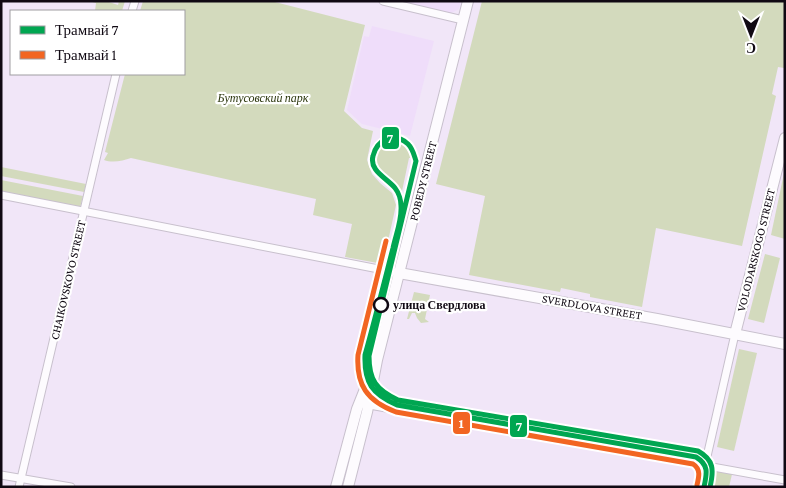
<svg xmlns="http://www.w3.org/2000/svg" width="786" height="488" viewBox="0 0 786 488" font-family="'Crimson Pro',serif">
<rect width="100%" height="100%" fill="#f1e6f8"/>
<g fill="#efddfa">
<polygon points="399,1 461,1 459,9 451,13 445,12"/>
<polygon points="372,26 434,41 410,136 362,124 347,110 364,36 369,37"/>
</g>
<g fill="#d3dabd">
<polygon points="89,1 106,1 118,5 119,1 125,1 122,11 95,11 96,3"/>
<path d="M143,1H271L365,25L344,111L362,128L373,131L367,160L372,174L380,183L392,193L396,205L383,264L345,257L352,224L313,215L316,199L131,158C123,161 112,163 104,160L108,153L105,152L125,74H184V11H140Z"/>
<polygon points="482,1 785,1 785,62 784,68 778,67 772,94 776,96 742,246 656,228 642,307 590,297 590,294 561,288 560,292 469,275 485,196 436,184"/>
<path d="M390,140C404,140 410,144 413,158H409L401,196C395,179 369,174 375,153C378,145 382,142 390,140Z"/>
<polygon points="1,167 86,184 84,192 1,176"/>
<polygon points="784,173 785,173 785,239 771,235"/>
<polygon points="1,180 83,196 80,208 1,193"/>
<polygon points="765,254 780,258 764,323 748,319"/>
<polygon points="414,292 430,295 425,319 429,322 421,323 417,318 415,313 412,313 409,319 407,319"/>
<polygon points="739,349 757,353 734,451 717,447"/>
<polygon points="712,465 733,470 729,487 707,487"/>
</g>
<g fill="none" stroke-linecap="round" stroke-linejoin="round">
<g stroke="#c8c0cd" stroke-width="9">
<g id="street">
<polyline points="383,1 463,20"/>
<polyline points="132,11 135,1"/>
<polyline points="1,195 399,273"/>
<polyline points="364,404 785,480"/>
<polyline points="1,475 71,487"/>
<polyline points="19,487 116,74"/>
<polyline points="700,487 735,334"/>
</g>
</g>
<g stroke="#c8c0cd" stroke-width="12">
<g id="secondary">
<polyline points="399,273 657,319 785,344"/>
<polyline points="735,334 785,138"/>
<polyline points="336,487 357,409 369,379"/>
<polyline points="348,487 367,412 377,360 468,1"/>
</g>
</g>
<use href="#street" stroke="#fdfbfe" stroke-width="7"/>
<use href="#secondary" stroke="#fdfbfe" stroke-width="10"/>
<g stroke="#fff" stroke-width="9">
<path id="tram-1" d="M704,487C707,473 709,465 696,457L397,405C372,394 364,383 365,355C375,319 384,283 393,248C396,234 402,220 401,206C401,201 399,193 395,188C387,178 369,171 373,156C377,139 395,132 408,144C413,149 414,155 416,161L369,356C369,380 376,390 398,400L698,451C714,460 714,470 710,487"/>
</g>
<g stroke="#fff" stroke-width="9">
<path id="tram-2" d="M386,241L358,355C356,385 367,401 396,412L693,464C701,469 699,477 697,485"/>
</g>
<use href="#tram-1" stroke="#00a651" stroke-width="5"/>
<use href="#tram-2" stroke="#f26522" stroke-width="5"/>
</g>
<circle fill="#fff" stroke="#100913" stroke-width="2.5" cx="381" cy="305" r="7"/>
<g text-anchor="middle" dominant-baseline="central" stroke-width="4.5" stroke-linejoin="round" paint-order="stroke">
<g font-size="12" font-style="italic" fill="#2d380f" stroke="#fff">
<text x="263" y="98">Бутусовский парк</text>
</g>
<g font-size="12" fill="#100913" stroke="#fff">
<text transform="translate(423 181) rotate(-76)">POBEDY STREET</text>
<text transform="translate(756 250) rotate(-76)">VOLODARSKOGO STREET</text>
<text transform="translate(68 280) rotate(-77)">CHAIKOVSKOVO STREET</text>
<text transform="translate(592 307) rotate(10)">SVERDLOVA STREET</text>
</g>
<g font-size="12" font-weight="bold" fill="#100913" stroke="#fff" text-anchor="start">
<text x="393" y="305">улица Свердлова</text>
</g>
</g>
<g stroke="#fff" stroke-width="2">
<rect x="381" y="126" width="19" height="24" rx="5" fill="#00a651"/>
<rect x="452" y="411" width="19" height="24" rx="5" fill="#f26522"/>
<rect x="509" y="414" width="19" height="24" rx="5" fill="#00a651"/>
</g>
<g font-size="14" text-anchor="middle" font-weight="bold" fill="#fff">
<text x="390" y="143">7</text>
<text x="461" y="428">1</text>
<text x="519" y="431">7</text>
</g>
<rect width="786" height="488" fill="none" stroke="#100913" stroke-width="5"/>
<rect x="10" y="10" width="175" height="65" fill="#ffffff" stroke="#9f9da1"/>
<rect x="20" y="26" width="25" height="8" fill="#00a651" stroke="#9f9da1"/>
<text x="55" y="35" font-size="15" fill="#100913">Трамвай 7</text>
<rect x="20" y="51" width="25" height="8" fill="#f26522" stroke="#9f9da1"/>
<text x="55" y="60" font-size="15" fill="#100913">Трамвай 1</text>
<g transform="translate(751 35) rotate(180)" stroke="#ffffff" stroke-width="4" paint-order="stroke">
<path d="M0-4L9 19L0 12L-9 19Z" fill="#100913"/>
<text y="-8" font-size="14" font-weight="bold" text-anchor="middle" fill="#100913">С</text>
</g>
</svg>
